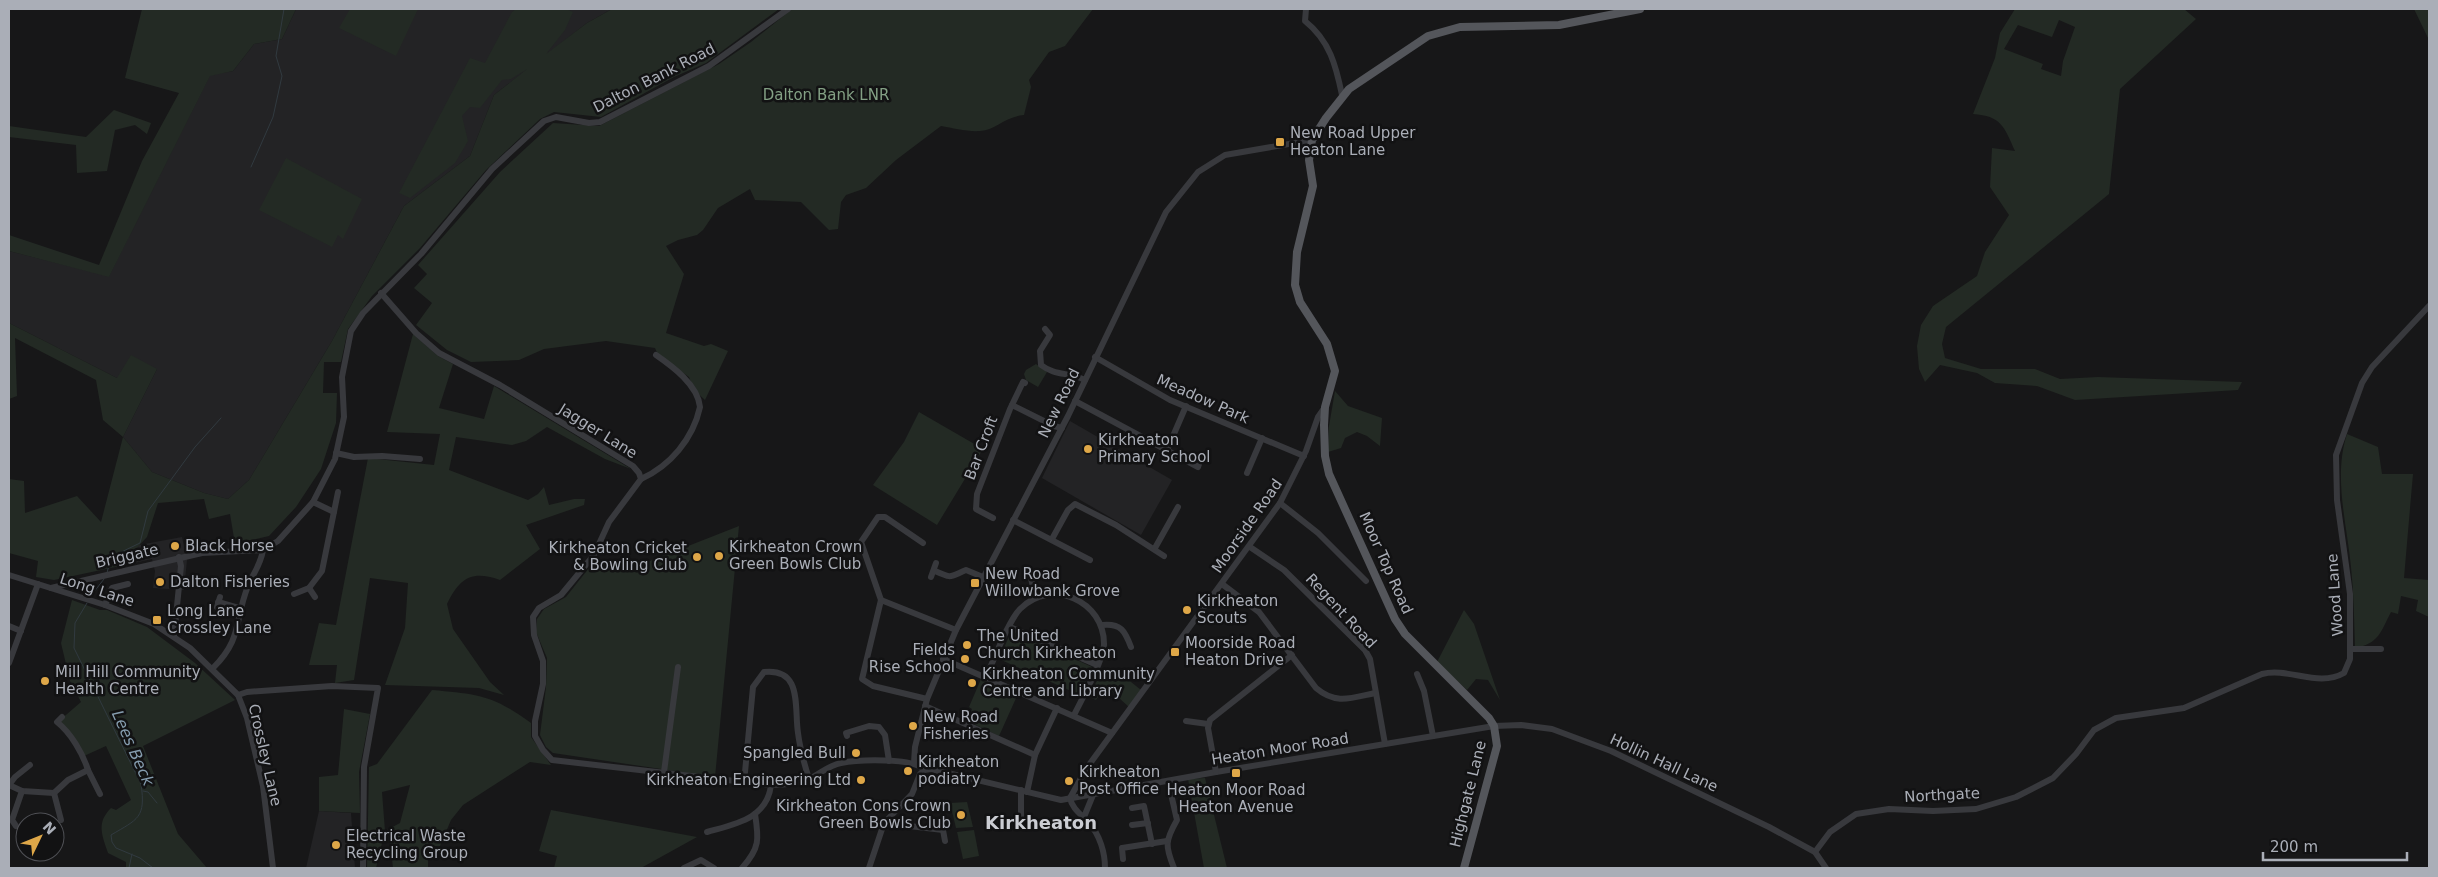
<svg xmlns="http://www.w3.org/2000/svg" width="2438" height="877" viewBox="0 0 2438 877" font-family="'DejaVu Sans',sans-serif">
<rect width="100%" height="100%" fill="#171718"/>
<g fill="#232325">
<polygon points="296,9 612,9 587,23 494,95 470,156 404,206 332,341 249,480 228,499 204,493 152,472 123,437 157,369 117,378 9,323 9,251 109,276 210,75 233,71 254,44 282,39"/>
<polygon points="1070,421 1172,480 1141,535 1042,478"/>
<polygon points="182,537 187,560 184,590 153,588 155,571 152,559 120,566 139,545"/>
<polygon points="319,811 351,813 355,868 306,868"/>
</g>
<g fill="#232a24" fill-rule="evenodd">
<polygon points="142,9 296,9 282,39 254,44 233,71 210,76 109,277 9,251 9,235 99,265 142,161 179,93 125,78"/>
<polygon points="350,9 418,9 396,56 339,28"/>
<polygon points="516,9 566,9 573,12 565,30 546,54 587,23 612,9 779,9 706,63 674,77 601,117 554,112 540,119 486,170 420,248 372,296 348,329 341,362 324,362 323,393 337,393 336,423 321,469 296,507 269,536 235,544 230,514 209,519 204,499 158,503 147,537 120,566 54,580 36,577 38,561 9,553 9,479 24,481 25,513 77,496 101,522 123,437 103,420 96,380 15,338 17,396 9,399 9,323 117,378 131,355 157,369 123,437 152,472 204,493 228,499 249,480 332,341 404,206 470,156 494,95 527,69 511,79 502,80 480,108 470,107 462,116 468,141 455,163 410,198 399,193 470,58 485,63 512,12"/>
<path d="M792,9H1093L1065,46L1049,52L1029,80L1031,87L1024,115C1003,117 997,130 980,131C968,132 953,128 941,126L896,160L866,188L846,195L841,202L838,229L829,230L801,202L755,200L750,189L718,208L703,230L697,235L678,240L666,246L684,274L666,333L704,346L711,344L728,351L705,400L694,390L689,377L658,355L655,348L606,341L544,349L519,360L471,362L447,350L416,325L432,303L414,288L427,274L418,265L500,172L553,123L599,126L719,64L751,42Z"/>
<path d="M2015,9H2184L2196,19L2120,89L2109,194L1946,327L1942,344L1945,358L1981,369H2035L2060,379L2098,377L2242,382L2238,390L2075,400L2037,386L1995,383L1977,373L1940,365L1925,382L1919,369L1917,346L1921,325L1933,306L1977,276L1985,252L2009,215L1990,187L1992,148L2015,151C2004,126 2001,116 1973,114L1995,58L2000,33ZM2059,20L2075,27L2063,61L2061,76L2041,69L2043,64L2004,49L2018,25L2052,37Z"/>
<polygon points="2414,9 2429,9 2429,40"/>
<polygon points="114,110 151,123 147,134 135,125 115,130 107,171 77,173 76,145 9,137 9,126 86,137"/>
<polygon points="286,158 362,199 343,239 338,235 332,247 259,210"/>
<path d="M413,334L438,356L453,364L439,408L484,419L494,386L631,469L605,459L547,427L526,441L512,445L456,437L449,470L528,500L538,494L544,487L549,505L574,499H585L584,505L526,525L540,549L500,580C471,570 460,578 447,604L453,629L490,682L504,695L479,688L385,685L405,628L408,583L370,578L354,680L335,683L337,665H309L319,623L336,625L368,458L434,465L440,434L387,432Z"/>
<polygon points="1036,364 1047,372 1038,387 1026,380 1024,374 1026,370"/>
<polygon points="1335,391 1348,406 1382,418 1380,446 1367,436 1357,432 1345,438 1341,448 1328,452 1329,426"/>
<polygon points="919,412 983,449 937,525 873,485 904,442"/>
<path d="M2347,434L2378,447L2382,474H2413L2404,578L2429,580V617L2416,611L2418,600L2401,596L2398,614L2391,612C2381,631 2379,644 2355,648C2354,621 2354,594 2351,567C2347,524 2333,477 2347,434Z"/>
<polygon points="739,526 715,777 553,753 546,747 540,735 546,687 547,658 536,632 537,619 544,609 566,597 597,558 622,572"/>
<path d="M72,600L100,610H107L147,627L195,663L235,700L143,746L178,834L207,868H126V862L108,853C102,835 96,823 111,808L116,810L131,800L106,746L84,756L59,721L81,702L70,681L61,643Z"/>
<polygon points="1464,610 1474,624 1500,700 1488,680 1476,679 1467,690 1437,662"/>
<polygon points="1011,632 1016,632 1092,667 1080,695 999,659"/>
<polygon points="1100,674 1116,682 1121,674 1141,690 1129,707 1108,688 1104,688 1096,700 1089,697"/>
<polygon points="981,679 1017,696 999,736 967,721 972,709 969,707"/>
<path d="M432,690C477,694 493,695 531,723V737L551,765L530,762L463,805L451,820L440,846H428V868H393L390,841L382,843L376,868H367L369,767L377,764ZM410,785L400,823L385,831L382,792Z"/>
<polygon points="344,709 370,714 359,772 360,813 319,811 319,777 338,775"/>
<polygon points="1205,778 1227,868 1204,868 1188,779"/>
<polygon points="967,802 973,827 956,828 950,803"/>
<polygon points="551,810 697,837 641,868 554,868 557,856 539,851"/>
<polygon points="974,830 979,856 963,859 957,832"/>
</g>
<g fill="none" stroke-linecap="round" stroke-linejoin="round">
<g stroke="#313a40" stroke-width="1">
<polyline points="251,167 273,117 282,76 276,56 284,9"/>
<polyline points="107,573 111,557 140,543 148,511 195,447 221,418"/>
<polyline points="90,597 104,579"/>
<path d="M87,603L75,623L74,648L141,784C146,818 138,819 111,835L112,842L116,848L140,858L153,868"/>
<polyline points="143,791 148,792 157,803"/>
<polyline points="129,868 132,854"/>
</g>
<g stroke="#38393d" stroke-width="6">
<path d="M1306,9L1305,21C1330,41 1336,66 1342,95"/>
<path d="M381,293L416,333L439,353L500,385L633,466L639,473L641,479L609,522L594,555L561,595L539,608L533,617L534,635L543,661V684L535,721V736L543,750L552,760L771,785C784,785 797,784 809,779C820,774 829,765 841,763C856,760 915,757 924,770"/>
<path d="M1045,329L1050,335L1040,351L1041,365C1055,376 1070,372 1085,380"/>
<polyline points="1095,357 1170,400 1304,456"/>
<polyline points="1075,401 1198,467 1201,458"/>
<polyline points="1012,405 1054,426 1062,428"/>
<polyline points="1167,450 1186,406"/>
<polyline points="336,453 354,457 382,456 420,459"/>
<polyline points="1247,473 1262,438"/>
<path d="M641,479C670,466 693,439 700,407C698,385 672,366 656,355"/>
<polyline points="313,502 334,512"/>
<polyline points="1280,503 1318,533 1366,581"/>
<polyline points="993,518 976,509 977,494 1010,409 1023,382 1025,383"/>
<polyline points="1013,520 1090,560"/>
<polyline points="1052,539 1068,510 1075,504 1116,525 1164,556"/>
<polyline points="923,543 885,517 878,517 861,542 881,600 862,679 873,686 927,699"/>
<polyline points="1250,547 1284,570 1365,650 1370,659 1385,744"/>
<polyline points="1155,548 1178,507"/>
<path d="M935,571C953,579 949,577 966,570L983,577"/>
<polyline points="9,575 105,605 154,624 190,648 238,695 247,718 263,786 273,868"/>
<polyline points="931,577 936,563"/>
<polyline points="1031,578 1035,597"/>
<path d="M1222,584L1259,612L1316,688C1336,705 1351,698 1375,693"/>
<polyline points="51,588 202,553 263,550 278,541 313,502 335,459 344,417 342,377 351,331 363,313 421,254 492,169 544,121 556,117 589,123 600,122 709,66 788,9"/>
<polyline points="309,588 315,597"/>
<polyline points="294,594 309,588 322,571 338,492"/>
<polyline points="881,600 956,630"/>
<polyline points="218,602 242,609"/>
<polyline points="105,605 112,588 128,584"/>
<polyline points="217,607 220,597"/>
<path d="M1102,625C1121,623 1125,631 1131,647"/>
<polyline points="9,626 21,631"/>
<polyline points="1010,627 1097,665"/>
<polyline points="174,636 181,566 179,557"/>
<polyline points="2350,649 2381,649"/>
<polyline points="943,659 1112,733"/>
<polyline points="9,663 38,584"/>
<path d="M213,668C243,638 234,621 248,586C253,574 261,564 263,550"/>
<polyline points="1417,674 1424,691 1433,736"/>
<path d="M986,677C994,660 1008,621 1020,609C1051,577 1105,601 1104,645C1103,661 1082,699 1074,715"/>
<polyline points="238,695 247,692 332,686 378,688 364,767 363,868"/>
<polyline points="925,706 1035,755"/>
<polyline points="1186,721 1208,724"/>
<polyline points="847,736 846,733 869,726 879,727 885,735 889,761"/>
<polyline points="914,763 915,747 927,699 956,630 1068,416 1166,212 1198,172 1225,155 1312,140"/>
<polyline points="88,770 100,794"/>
<polyline points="924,770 931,769 1061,800 1216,772 1494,726 1521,725 1552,729 1611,751 1769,827 1815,852 1826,868"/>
<polyline points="664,772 678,667"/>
<polyline points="1216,772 1208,728 1210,720 1292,655"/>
<path d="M1168,781L1177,820C1165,841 1165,846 1174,868"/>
<path d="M744,783L753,687L764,672C803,668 794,707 798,733C800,749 804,763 809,779"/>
<path d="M9,785L22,791L54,793L68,780L88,770C83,754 71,733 57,722L62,717"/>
<polyline points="9,785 15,777 30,765"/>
<polyline points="1021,790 1021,822"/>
<polyline points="1027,792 1035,755 1057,708"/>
<polyline points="54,793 61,820"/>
<polyline points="1070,798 1086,769 1280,503 1306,451 1318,417 1325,407"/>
<path d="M1070,798C1072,809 1082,815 1089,823C1100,835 1105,853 1105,868"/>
<polyline points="1132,808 1144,806 1152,844"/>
<polyline points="1084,817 1093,795"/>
<polyline points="884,823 943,830 945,841"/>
<polyline points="1132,825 1148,823"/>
<polyline points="16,826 12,820 22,791"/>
<path d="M707,832C735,824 767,819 771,785"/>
<path d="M1815,852L1830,832L1856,814L1889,809L1933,811L1976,809L2016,797L2053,778L2076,754L2094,730L2116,718L2184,708L2262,674C2289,667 2318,688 2344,673L2350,659V594L2337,500L2336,455L2362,383L2372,367L2429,306"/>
<polyline points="1123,859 1122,848 1167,841"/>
<polyline points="684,868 701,860 714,868"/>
<path d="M742,868C760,848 759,839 755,814"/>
<polyline points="869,868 884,823 912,794 920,774 924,770"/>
</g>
<polyline stroke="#54565b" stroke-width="8" points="1464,868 1497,746 1494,726 1489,718 1405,634 1395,619 1329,474 1325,456 1324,425 1325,407 1335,371 1327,344 1300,302 1295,285 1297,252 1313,186 1309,160 1312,140 1326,118 1349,89 1428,36 1460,27 1559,25 1640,9"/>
</g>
<g fill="#dea748" stroke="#121213" stroke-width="2">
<rect x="1275" y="137" width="10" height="10" rx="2.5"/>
<circle cx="1088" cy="449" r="5"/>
<circle cx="175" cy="546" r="5"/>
<circle cx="719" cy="556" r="5"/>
<circle cx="697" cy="557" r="5"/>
<circle cx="160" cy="582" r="5"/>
<rect x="970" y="578" width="10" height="10" rx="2.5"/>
<circle cx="1187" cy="610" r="5"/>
<rect x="152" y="615" width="10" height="10" rx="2.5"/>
<circle cx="967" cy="645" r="5"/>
<rect x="1170" y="647" width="10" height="10" rx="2.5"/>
<circle cx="965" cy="659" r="5"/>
<circle cx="45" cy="681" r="5"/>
<circle cx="972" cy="683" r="5"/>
<circle cx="913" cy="726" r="5"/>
<circle cx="856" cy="753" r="5"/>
<circle cx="908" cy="771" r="5"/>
<rect x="1231" y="768" width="10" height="10" rx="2.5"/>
<circle cx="861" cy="780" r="5"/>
<circle cx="1069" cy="781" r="5"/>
<circle cx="961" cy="815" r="5"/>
<circle cx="336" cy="845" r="5"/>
</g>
<g text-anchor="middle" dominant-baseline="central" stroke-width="5" stroke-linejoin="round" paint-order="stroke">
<g font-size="15" fill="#aaaeb7" stroke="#121213">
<text transform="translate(654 78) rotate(-27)">Dalton Bank Road</text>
<text transform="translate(1203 399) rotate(24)">Meadow Park</text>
<text transform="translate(1059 403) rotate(-64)">New Road</text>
<text transform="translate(598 431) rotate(32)">Jagger Lane</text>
<text transform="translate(981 448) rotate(-69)">Bar Croft</text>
<text transform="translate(1247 526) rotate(-55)">Moorside Road</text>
<text transform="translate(127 556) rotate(-13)">Briggate</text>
<text transform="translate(1386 563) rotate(66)">Moor Top Road</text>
<text transform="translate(97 590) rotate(18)">Long Lane</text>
<text transform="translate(2335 595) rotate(-94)">Wood Lane</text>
<text transform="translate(1341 611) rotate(47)">Regent Road</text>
<text transform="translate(1280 749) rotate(-9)">Heaton Moor Road</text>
<text transform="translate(265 755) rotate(77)">Crossley Lane</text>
<text transform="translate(1664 763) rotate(25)">Hollin Hall Lane</text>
<text transform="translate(1468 794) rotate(-76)">Highgate Lane</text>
<text transform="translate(1942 795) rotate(-3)">Northgate</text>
</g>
<g font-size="15" fill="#83a084" stroke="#121213">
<text x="826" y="95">Dalton Bank LNR</text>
</g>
<g font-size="15" fill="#aaaeb7" stroke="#121213" text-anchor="start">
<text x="1290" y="133">New Road Upper<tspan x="1290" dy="17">Heaton Lane</tspan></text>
<text x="1098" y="440">Kirkheaton<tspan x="1098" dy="17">Primary School</tspan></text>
<text x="185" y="546">Black Horse</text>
<text x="729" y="547">Kirkheaton Crown<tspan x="729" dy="17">Green Bowls Club</tspan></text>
<text x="687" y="548" text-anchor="end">Kirkheaton Cricket<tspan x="687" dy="17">&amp; Bowling Club</tspan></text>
<text x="985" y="574">New Road<tspan x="985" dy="17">Willowbank Grove</tspan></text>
<text x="170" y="582">Dalton Fisheries</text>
<text x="1197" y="601">Kirkheaton<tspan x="1197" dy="17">Scouts</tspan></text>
<text x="167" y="611">Long Lane<tspan x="167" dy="17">Crossley Lane</tspan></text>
<text x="977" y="636">The United<tspan x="977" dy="17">Church Kirkheaton</tspan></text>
<text x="1185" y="643">Moorside Road<tspan x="1185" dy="17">Heaton Drive</tspan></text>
<text x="955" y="650" text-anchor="end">Fields<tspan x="955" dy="17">Rise School</tspan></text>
<text x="55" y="672">Mill Hill Community<tspan x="55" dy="17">Health Centre</tspan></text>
<text x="982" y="674">Kirkheaton Community<tspan x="982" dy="17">Centre and Library</tspan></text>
<text x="923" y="717">New Road<tspan x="923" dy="17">Fisheries</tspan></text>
<text x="846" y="753" text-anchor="end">Spangled Bull</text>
<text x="918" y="762">Kirkheaton<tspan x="918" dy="17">podiatry</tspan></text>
<text x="1079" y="772">Kirkheaton<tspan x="1079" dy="17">Post Office</tspan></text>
<text x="851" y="780" text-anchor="end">Kirkheaton Engineering Ltd</text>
<text x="1236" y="790" text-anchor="middle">Heaton Moor Road<tspan x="1236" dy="17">Heaton Avenue</tspan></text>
<text x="951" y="806" text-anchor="end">Kirkheaton Cons Crown<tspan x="951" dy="17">Green Bowls Club</tspan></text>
<text x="346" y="836">Electrical Waste<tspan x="346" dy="17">Recycling Group</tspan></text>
</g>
<g font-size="16" font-style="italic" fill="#859cae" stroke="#121213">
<text transform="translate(133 748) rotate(66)">Lees Beck</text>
</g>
<g font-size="18" font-weight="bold" fill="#cbcdd3" stroke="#121213">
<text x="1041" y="822">Kirkheaton</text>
</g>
</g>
<rect width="2438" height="877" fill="none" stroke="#aaaeb7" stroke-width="20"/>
<g transform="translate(40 837) rotate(47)"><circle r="24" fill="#121213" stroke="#4f5055"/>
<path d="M0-4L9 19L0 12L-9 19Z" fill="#dea748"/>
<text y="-8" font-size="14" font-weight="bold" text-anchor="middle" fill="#aaaeb7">N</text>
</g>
<path d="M2263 852v8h144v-8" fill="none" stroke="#aaaeb7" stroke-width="2.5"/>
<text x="2270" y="852" font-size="15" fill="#aaaeb7" stroke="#121213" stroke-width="4" paint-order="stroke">200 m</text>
</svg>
